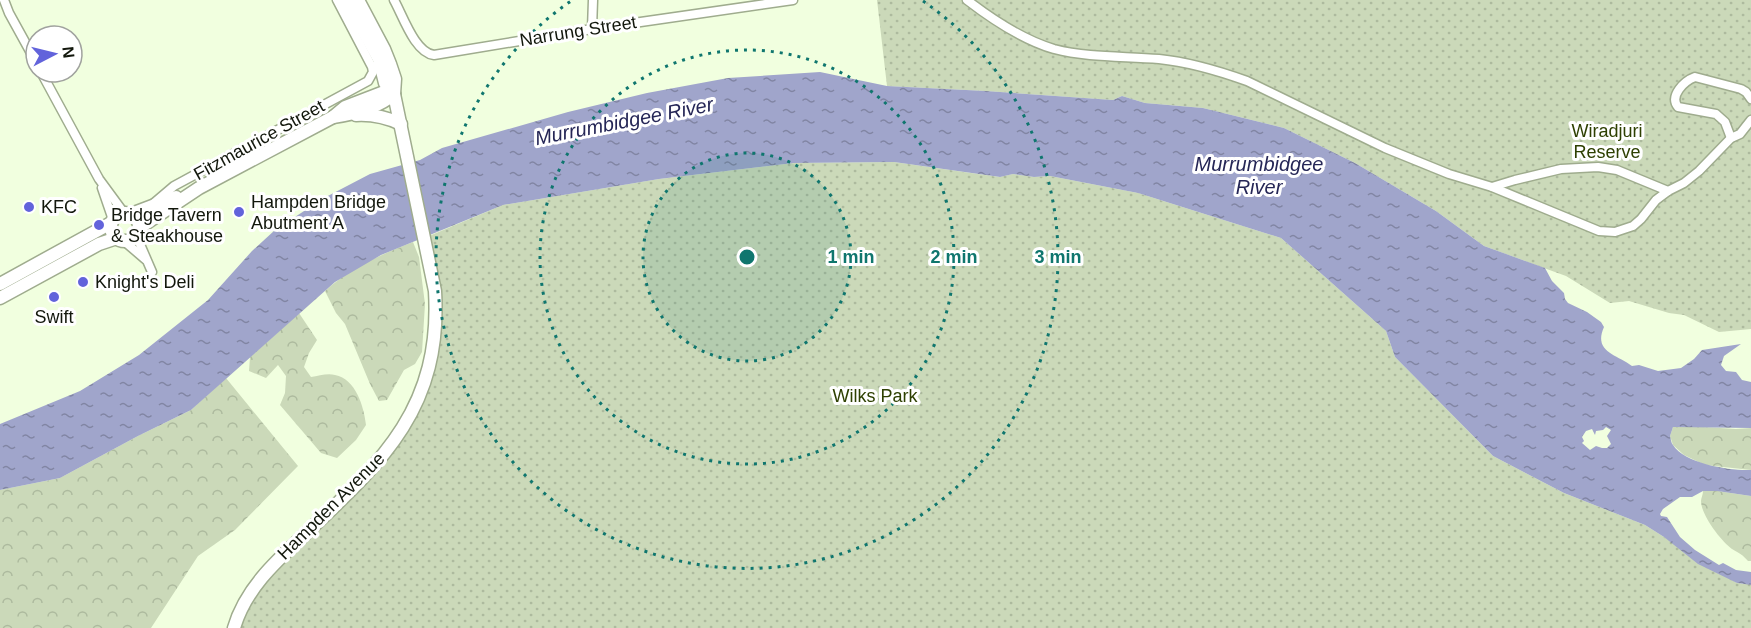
<svg xmlns="http://www.w3.org/2000/svg" width="1751" height="628" viewBox="0 0 1751 628" font-family="Arial,sans-serif">
<defs>
<pattern id="forest-crowns" width="20" height="18" patternUnits="userSpaceOnUse" patternTransform="scale(1.5)"><rect width="20" height="18" fill="#cbd9b9"/><path d="M2 6a3 3 0 1 1 6 0M12 15a3 3 0 1 1 6 0" fill="none" stroke="#adba9e"/></pattern>
<pattern id="park-dots" width="8" height="8" patternUnits="userSpaceOnUse" patternTransform="scale(1.5)"><rect width="8" height="8" fill="#cbd9b9"/><path d="M2 2h.1M6 6h.1" fill="none" stroke="#adba9e" stroke-width="1.8" stroke-linecap="round"/></pattern>
<pattern id="water-ripples" width="26" height="14" patternUnits="userSpaceOnUse" patternTransform="scale(1.5)"><rect width="26" height="14" fill="#a0a5cb"/><path d="M2 4q2-2 4 0t4 0M15 11q2-2 4 0t4 0" fill="none" stroke="#8185a3"/></pattern>
</defs>
<rect width="100%" height="100%" fill="#f1ffdf"/>
<g fill="url(#forest-crowns)">
<path d="M413,242L419,257L425,304L422,352L415,364L404,370L387,400L379,401L370,384L345,324L336,313L325,291C350,268 382,254 413,242Z"/>
<path d="M299,313L317,340L309,353L304,367L311,377C319,376 327,373 335,375C356,379 364,407 366,425L356,440L337,458L321,453L280,405L285,393L286,376L278,365L266,378L249,371L250,357Z"/>
<polygon points="226,378 298,466 235,530 198,556 151,628 0,628 0,490 60,478 138,436 191,410"/>
<polygon points="1687,426 1736,429 1751,428 1751,470 1705,465 1684,455 1673,445 1670,436 1673,427"/>
<path d="M1703,491H1717L1751,496V561H1748C1743,555 1739,553 1732,549C1721,541 1701,515 1701,501C1701,498 1703,495 1703,491Z"/>
</g>
<g fill="url(#park-dots)">
<polygon points="877,0 1751,0 1751,329 1719,332 1684,315 1669,313 1629,301 1610,303 1566,276 1484,246 1436,211 1355,163 1284,128 1203,108 1145,103 1122,96 1113,100 986,91 887,86"/>
<polygon points="894,162 999,177 1013,174 1034,177 1050,176 1138,193 1281,238 1386,331 1395,357 1493,456 1564,493 1645,525 1737,583 1751,585 1751,628 234,628 247,599 393,442 427,376 432,274 437,270 429,236 503,205 659,179 794,163"/>
</g>
<path fill="url(#water-ripples)" fill-rule="evenodd" d="M820,72L887,86L986,91L1113,100L1122,96L1145,103L1203,108L1284,128L1355,163L1436,211L1484,246L1545,268L1552,281L1564,293L1565,299L1568,303L1587,312L1601,322L1604,327C1593,352 1616,354 1632,366L1639,365L1658,371L1681,368L1694,359L1702,350L1741,344L1724,356L1721,365L1726,371L1736,372L1742,380L1751,382V428L1673,427L1670,436C1671,439 1671,443 1673,445C1685,464 1731,471 1751,470V496L1717,491H1703L1692,497H1680L1663,509L1660,514L1661,516L1667,517L1680,537L1695,550L1719,565L1723,563L1736,570L1751,572V585L1737,583L1698,564L1664,537L1645,525L1564,493L1493,456L1395,357L1386,331L1281,238L1138,193L1050,176L1034,177L1013,174L1000,177L894,162L794,163L659,179L503,205L381,255L335,282L191,410L138,436L60,478L0,490V424L80,391L139,355L208,300L252,251L275,230L324,198L370,174L420,160L442,148L568,112L647,93L728,78ZM1606,427L1611,430L1607,436L1611,444L1607,448H1602L1596,446L1590,450L1582,443L1584,441L1582,437L1586,431L1592,429L1595,435L1596,431L1603,430Z"/>
<g fill="none" stroke-linecap="round" stroke-linejoin="round">
<g stroke="#9fac8e" stroke-width="11">
<g id="street">
<polyline points="4,0 9,13 36,62"/>
<path d="M394,0C403,16 415,53 434,55L592,29L793,0"/>
<path d="M967,0C993,20 1023,40 1054,49C1089,58 1124,56 1159,59C1189,62 1219,71 1247,81L1385,148L1449,174L1492,187L1599,231L1615,232L1633,226L1641,219L1656,200L1668,191L1684,183L1699,171L1731,138L1740,134L1751,120"/>
<polyline points="592,29 593,0"/>
<polyline points="41,72 99,179 124,213"/>
<path d="M1731,138L1725,122L1716,114L1678,107C1669,96 1684,81 1695,77L1741,89L1746,92L1751,99"/>
<polyline points="1492,187 1515,180 1561,169 1598,167 1617,170 1668,191"/>
<polyline points="102,188 113,220"/>
<polyline points="154,203 174,186 368,81 373,72 372,67 337,0"/>
<polyline points="136,235 152,272"/>
<polyline points="124,241 145,259"/>
</g>
</g>
<g stroke="#9fac8e" stroke-width="15">
<g id="secondary">
<polyline points="346,0 379,59 385,83 394,94"/>
<path d="M356,115C373,114 386,117 401,124"/>
<path d="M333,117C354,114 379,107 394,94"/>
<circle cx="125" cy="227" r="14"/>
<polyline points="131,214 176,197"/>
<polyline points="139,228 199,188 333,117 345,107 384,92 394,94"/>
<polyline points="0,284 111,223"/>
<polyline points="0,298 99,244 117,238"/>
<path d="M234,628C245,590 274,563 302,537C381,463 442,409 435,291L394,94L395,79L390,64L384,49L358,0"/>
</g>
</g>
<use href="#street" stroke="#fff" stroke-width="8"/>
<use href="#secondary" stroke="#fff" stroke-width="12"/>
</g>
<circle cx="747" cy="257" r="104" fill="#0f766e" fill-opacity=".12"/>
<g fill="none" stroke="#0f766e" stroke-width="3" stroke-dasharray="3 6">
<circle cx="747" cy="257" r="104"/>
<circle cx="747" cy="257" r="207"/>
<path d="M923 1A311 311 0 1 1 571 1"/>
</g>
<g fill="#6263db" stroke="#fff" stroke-width="2">
<circle cx="29" cy="207" r="6"/>
<circle cx="239" cy="212" r="6"/>
<circle cx="99" cy="225" r="6"/>
<circle cx="83" cy="282" r="6"/>
<circle cx="54" cy="297" r="6"/>
</g>
<g text-anchor="middle" dominant-baseline="central" stroke-width="6" stroke-linejoin="round" paint-order="stroke">
<g font-size="18" fill="#12170c" stroke="#fff">
<text transform="translate(578 31) rotate(-9)">Narrung Street</text>
<text transform="translate(259 140) rotate(-29)">Fitzmaurice Street</text>
<text transform="translate(331 506) rotate(-45)">Hampden Avenue</text>
</g>
<g font-size="18" fill="#2e4002" stroke="#fff">
<text x="1607" y="131">Wiradjuri<tspan x="1607" dy="21">Reserve</tspan></text>
<text x="875" y="396">Wilks Park</text>
</g>
<g font-size="18" fill="#12170c" stroke="#fff" text-anchor="start">
<text x="251" y="202">Hampden Bridge<tspan x="251" dy="21">Abutment A</tspan></text>
<text x="41" y="207">KFC</text>
<text x="111" y="215">Bridge Tavern<tspan x="111" dy="21">&amp; Steakhouse</tspan></text>
<text x="95" y="282">Knight's Deli</text>
<text x="54" y="317" text-anchor="middle">Swift</text>
</g>
<g font-size="20" font-style="italic" fill="#252656" stroke="#fff">
<text transform="translate(624 121) rotate(-11)">Murrumbidgee River</text>
<text x="1259" y="164">Murrumbidgee<tspan x="1259" dy="23">River</tspan></text>
</g>
</g>
<circle cx="747" cy="257" r="9" fill="#0f766e" stroke="#fff" stroke-width="3"/>
<g font-size="18" text-anchor="middle" font-weight="bold" fill="#0f766e" stroke="#fff" stroke-width="6" stroke-linejoin="round" paint-order="stroke">
<text x="851" y="263">1 min</text>
<text x="954" y="263">2 min</text>
<text x="1058" y="263">3 min</text>
</g>
<g transform="translate(54 54) rotate(83)"><circle r="28" fill="#ffffff" stroke="#a0a29e" stroke-width="1.5"/>
<path d="M0-4.5L10 22L0 15L-10 22Z" fill="#6263db"/>
<text y="-9" font-size="16" font-weight="bold" text-anchor="middle" fill="#12170c">N</text>
</g>
</svg>
